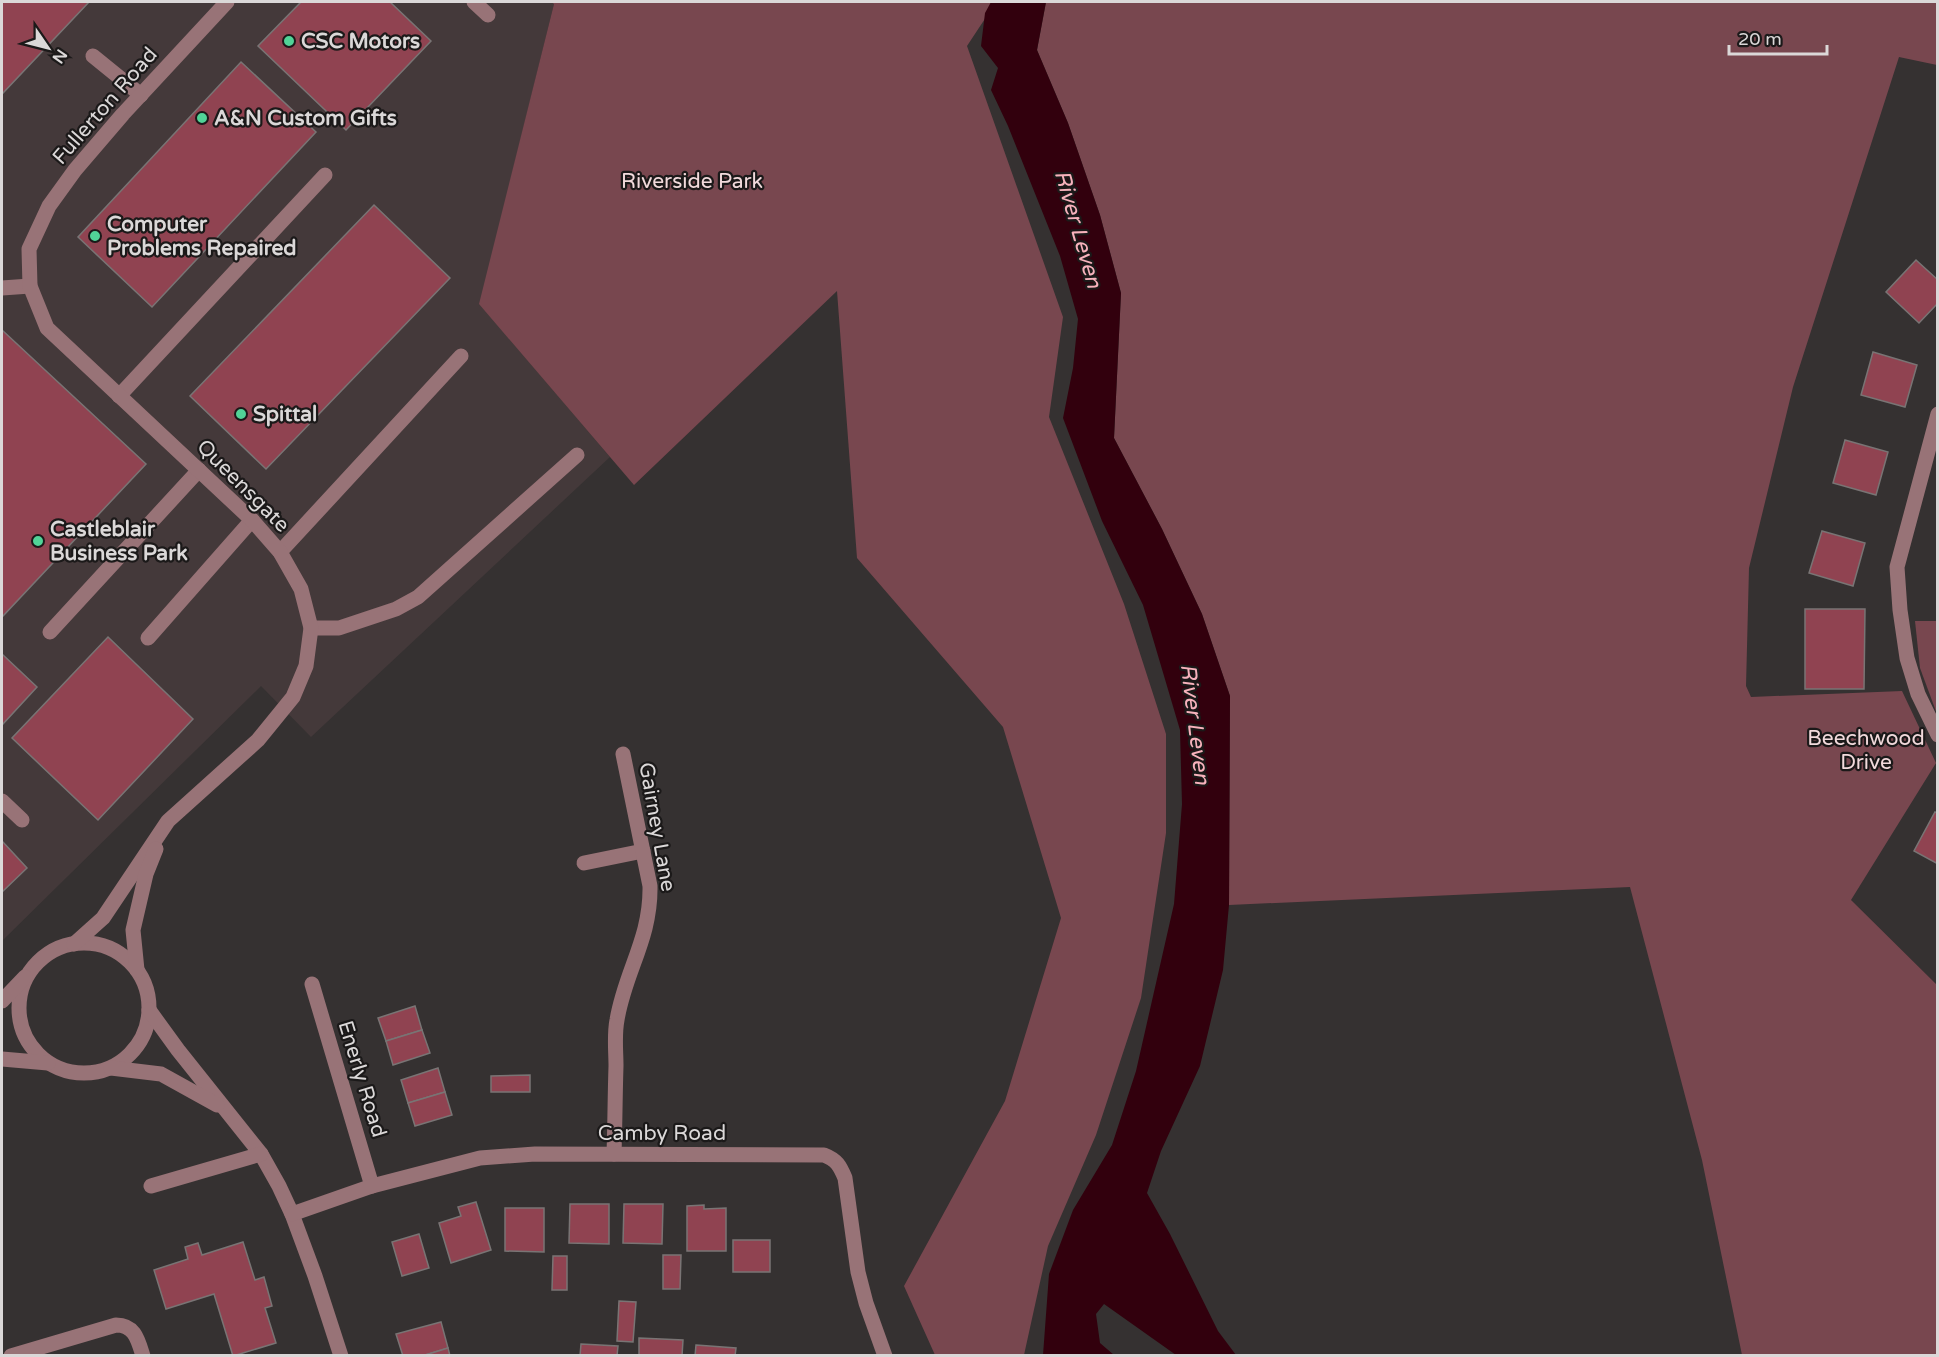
<svg xmlns="http://www.w3.org/2000/svg" width="1939" height="1357" viewBox="0 0 1939 1357" font-family="'Varela Round',sans-serif">
<rect width="100%" height="100%" fill="#353131"/>
<polygon fill="#44393a" points="2,2 551,2 554,4 480,304 610,457 311,737 261,686 2,941"/>
<g fill="#78474f">
<polygon points="551,2 996,2 967,46 1063,317 1049,417 1124,604 1166,734 1166,833 1141,998 1096,1135 1048,1246 1024,1355 935,1355 904,1286 1005,1101 1061,918 1003,727 857,558 837,291 634,485 479,304 554,4"/>
<polygon points="1046,2 1937,2 1937,65 1899,57 1793,387 1749,568 1746,686 1751,697 1902,691 1936,763 1851,900 1937,985 1937,1355 1742,1355 1702,1160 1630,887 1229,905 1230,696 1202,614 1162,529 1114,438 1121,293 1100,215 1068,123 1037,50"/>
<polygon points="1915,621 1937,621 1937,714 1920,668"/>
</g>
<polygon fill="#32000d" points="991,2 1046,2 1037,50 1068,123 1100,215 1121,293 1114,438 1162,529 1202,614 1230,696 1229,905 1223,970 1200,1066 1161,1151 1147,1193 1170,1234 1218,1331 1236,1355 1176,1355 1104,1304 1096,1314 1100,1343 1114,1355 1043,1355 1049,1274 1073,1210 1112,1145 1136,1071 1174,904 1182,804 1180,730 1143,605 1102,521 1063,418 1073,368 1078,319 1060,256 1008,126 991,90 998,68 981,46 985,13"/>
<g fill="#904351" stroke="#797474" stroke-width="1.5">
<polygon points="2,2 89,2 2,94"/>
<polygon points="301,2 390,2 431,41 346,130 258,46"/>
<polygon points="241,62 316,132 152,307 78,237"/>
<polygon points="374,205 450,278 266,469 190,396"/>
<polygon points="1916,260 1938,280 1938,303 1919,323 1886,292"/>
<polygon points="2,330 146,464 2,617"/>
<polygon points="1873,352 1917,365 1905,407 1861,395"/>
<polygon points="1845,440 1888,452 1876,495 1833,483"/>
<polygon points="1822,531 1865,543 1853,586 1809,573"/>
<polygon points="1805,609 1865,609 1864,689 1805,689"/>
<polygon points="108,637 193,719 98,820 12,738"/>
<polygon points="2,654 37,687 2,725"/>
<polygon points="1935,812 1938,813 1938,864 1914,851"/>
<polygon points="2,841 27,868 2,892"/>
<polygon points="415,1006 422,1030 386,1041 378,1018"/>
<polygon points="422,1030 430,1053 393,1065 386,1041"/>
<polygon points="438,1068 445,1092 408,1103 401,1080"/>
<polygon points="530,1075 530,1092 491,1092 491,1076"/>
<polygon points="445,1092 452,1115 415,1126 408,1103"/>
<polygon points="476,1202 491,1250 451,1263 439,1223 461,1216 458,1207"/>
<polygon points="570,1204 609,1204 609,1244 569,1243"/>
<polygon points="624,1204 663,1204 662,1244 623,1243"/>
<polygon points="704,1205 704,1209 726,1208 726,1251 687,1251 687,1206"/>
<polygon points="505,1208 544,1208 544,1252 505,1251"/>
<polygon points="419,1234 429,1268 402,1276 392,1242"/>
<rect x="733" y="1240" width="37" height="32"/>
<polygon points="243,1242 255,1280 264,1277 272,1306 265,1308 276,1343 233,1356 214,1294 166,1309 154,1270 188,1259 185,1247 198,1243 202,1255"/>
<polygon points="663,1255 681,1255 680,1289 663,1289"/>
<polygon points="553,1256 567,1256 567,1290 552,1290"/>
<polygon points="619,1301 636,1302 633,1342 617,1341"/>
<polygon points="441,1322 448,1348 422,1356 403,1356 396,1334"/>
<polygon points="639,1338 683,1340 682,1356 639,1356"/>
<polygon points="581,1344 618,1346 617,1356 580,1356"/>
<polygon points="696,1345 736,1348 735,1356 695,1356"/>
<polygon points="448,1348 450,1356 422,1356"/>
</g>
<g fill="none" stroke-linecap="round" stroke-linejoin="round">
<g stroke="#987377" stroke-width="15">
<polyline points="474,2 488,15"/>
<polyline points="93,56 141,95"/>
<polyline points="2,288 30,286"/>
<polyline points="119,396 325,175"/>
<polyline points="1938,414 1897,567 1900,610 1907,658 1918,694 1938,735"/>
<polyline points="280,552 461,356"/>
<polyline points="311,628 339,628 396,609 418,597 577,455"/>
<polyline points="50,632 199,470"/>
<polyline points="148,638 252,520"/>
<polyline points="2,801 22,820"/>
<polyline points="584,863 643,851"/>
<circle cx="84" cy="1008" r="65"/>
<polyline points="74,944 103,918 168,821 258,740 293,697 306,666 311,628 301,589 280,552 252,520 47,328 30,286 29,249 49,206 75,170 123,114 227,2"/>
<polyline points="137,970 133,930 146,874 156,849"/>
<polyline points="312,984 372,1186"/>
<polyline points="2,1001 25,977"/>
<polyline points="149,1010 178,1050 261,1154 279,1186 292,1214 315,1276 341,1356"/>
<polyline points="2,1059 48,1063"/>
<polyline points="111,1068 161,1074 217,1105"/>
<path d="M614,1154C615,1125 615,1096 616,1066C616,1051 614,1035 617,1020C625,971 651,939 650,886L623,754"/>
<polyline points="151,1186 261,1154"/>
<path d="M292,1214L372,1186L480,1158L535,1154L824,1155C837,1160 840,1166 845,1178L858,1272L866,1303L885,1356"/>
<path d="M11,1356L116,1325C135,1325 138,1340 143,1356"/>
</g>
</g>
<g fill="#51d397" stroke="#1b1919" stroke-width="2">
<circle cx="289" cy="41" r="6"/>
<circle cx="202" cy="118" r="6"/>
<circle cx="95" cy="236" r="6"/>
<circle cx="241" cy="414" r="6"/>
<circle cx="38" cy="541" r="6"/>
</g>
<g text-anchor="middle" dominant-baseline="central" stroke-width="4.5" stroke-linejoin="round" paint-order="stroke">
<g font-size="21" font-weight="bold" fill="#dbd8d8" stroke="#1b1919" text-anchor="start">
<text x="301" y="41">CSC Motors</text>
<text x="214" y="118">A&amp;N Custom Gifts</text>
<text x="107" y="224">Computer<tspan x="107" dy="24">Problems Repaired</tspan></text>
<text x="253" y="414">Spittal</text>
<text x="50" y="529">Castleblair<tspan x="50" dy="24">Business Park</tspan></text>
</g>
<g font-size="21" fill="#dbd8d8" stroke="#1b1919">
<text transform="translate(105 106) rotate(-49)">Fullerton Road</text>
<text transform="translate(243 486) rotate(45)">Queensgate</text>
<text transform="translate(657 827) rotate(80)">Gairney Lane</text>
<text transform="translate(362 1079) rotate(73)">Enerly Road</text>
<text x="662" y="1133">Camby Road</text>
</g>
<g font-size="21" fill="#f2dadc" stroke="#1b1919">
<text x="692" y="181">Riverside Park</text>
<text x="1866" y="738">Beechwood<tspan x="1866" dy="24">Drive</tspan></text>
</g>
<g font-size="22" font-style="italic" fill="#f7b2bc" stroke="#1b1919">
<text transform="translate(1078 229) rotate(74)">River Leven</text>
<text transform="translate(1195 724) rotate(83)">River Leven</text>
</g>
</g>
<rect width="1939" height="1357" fill="none" stroke="#dbd8d8" stroke-width="6"/>
<g transform="translate(48 48) rotate(125)" stroke="#1b1919" stroke-width="4.5" paint-order="stroke">
<path d="M0-4.5L10 22L0 15L-10 22Z" fill="#dbd8d8"/>
<text y="-9" font-size="16" font-weight="bold" text-anchor="middle" fill="#dbd8d8">N</text>
</g>
<path d="M1729 45v9h98v-9" fill="none" stroke="#dbd8d8" stroke-width="3"/>
<text x="1738" y="45" font-size="18" fill="#dbd8d8" stroke="#1b1919" stroke-width="4.5" paint-order="stroke">20 m</text>
</svg>
